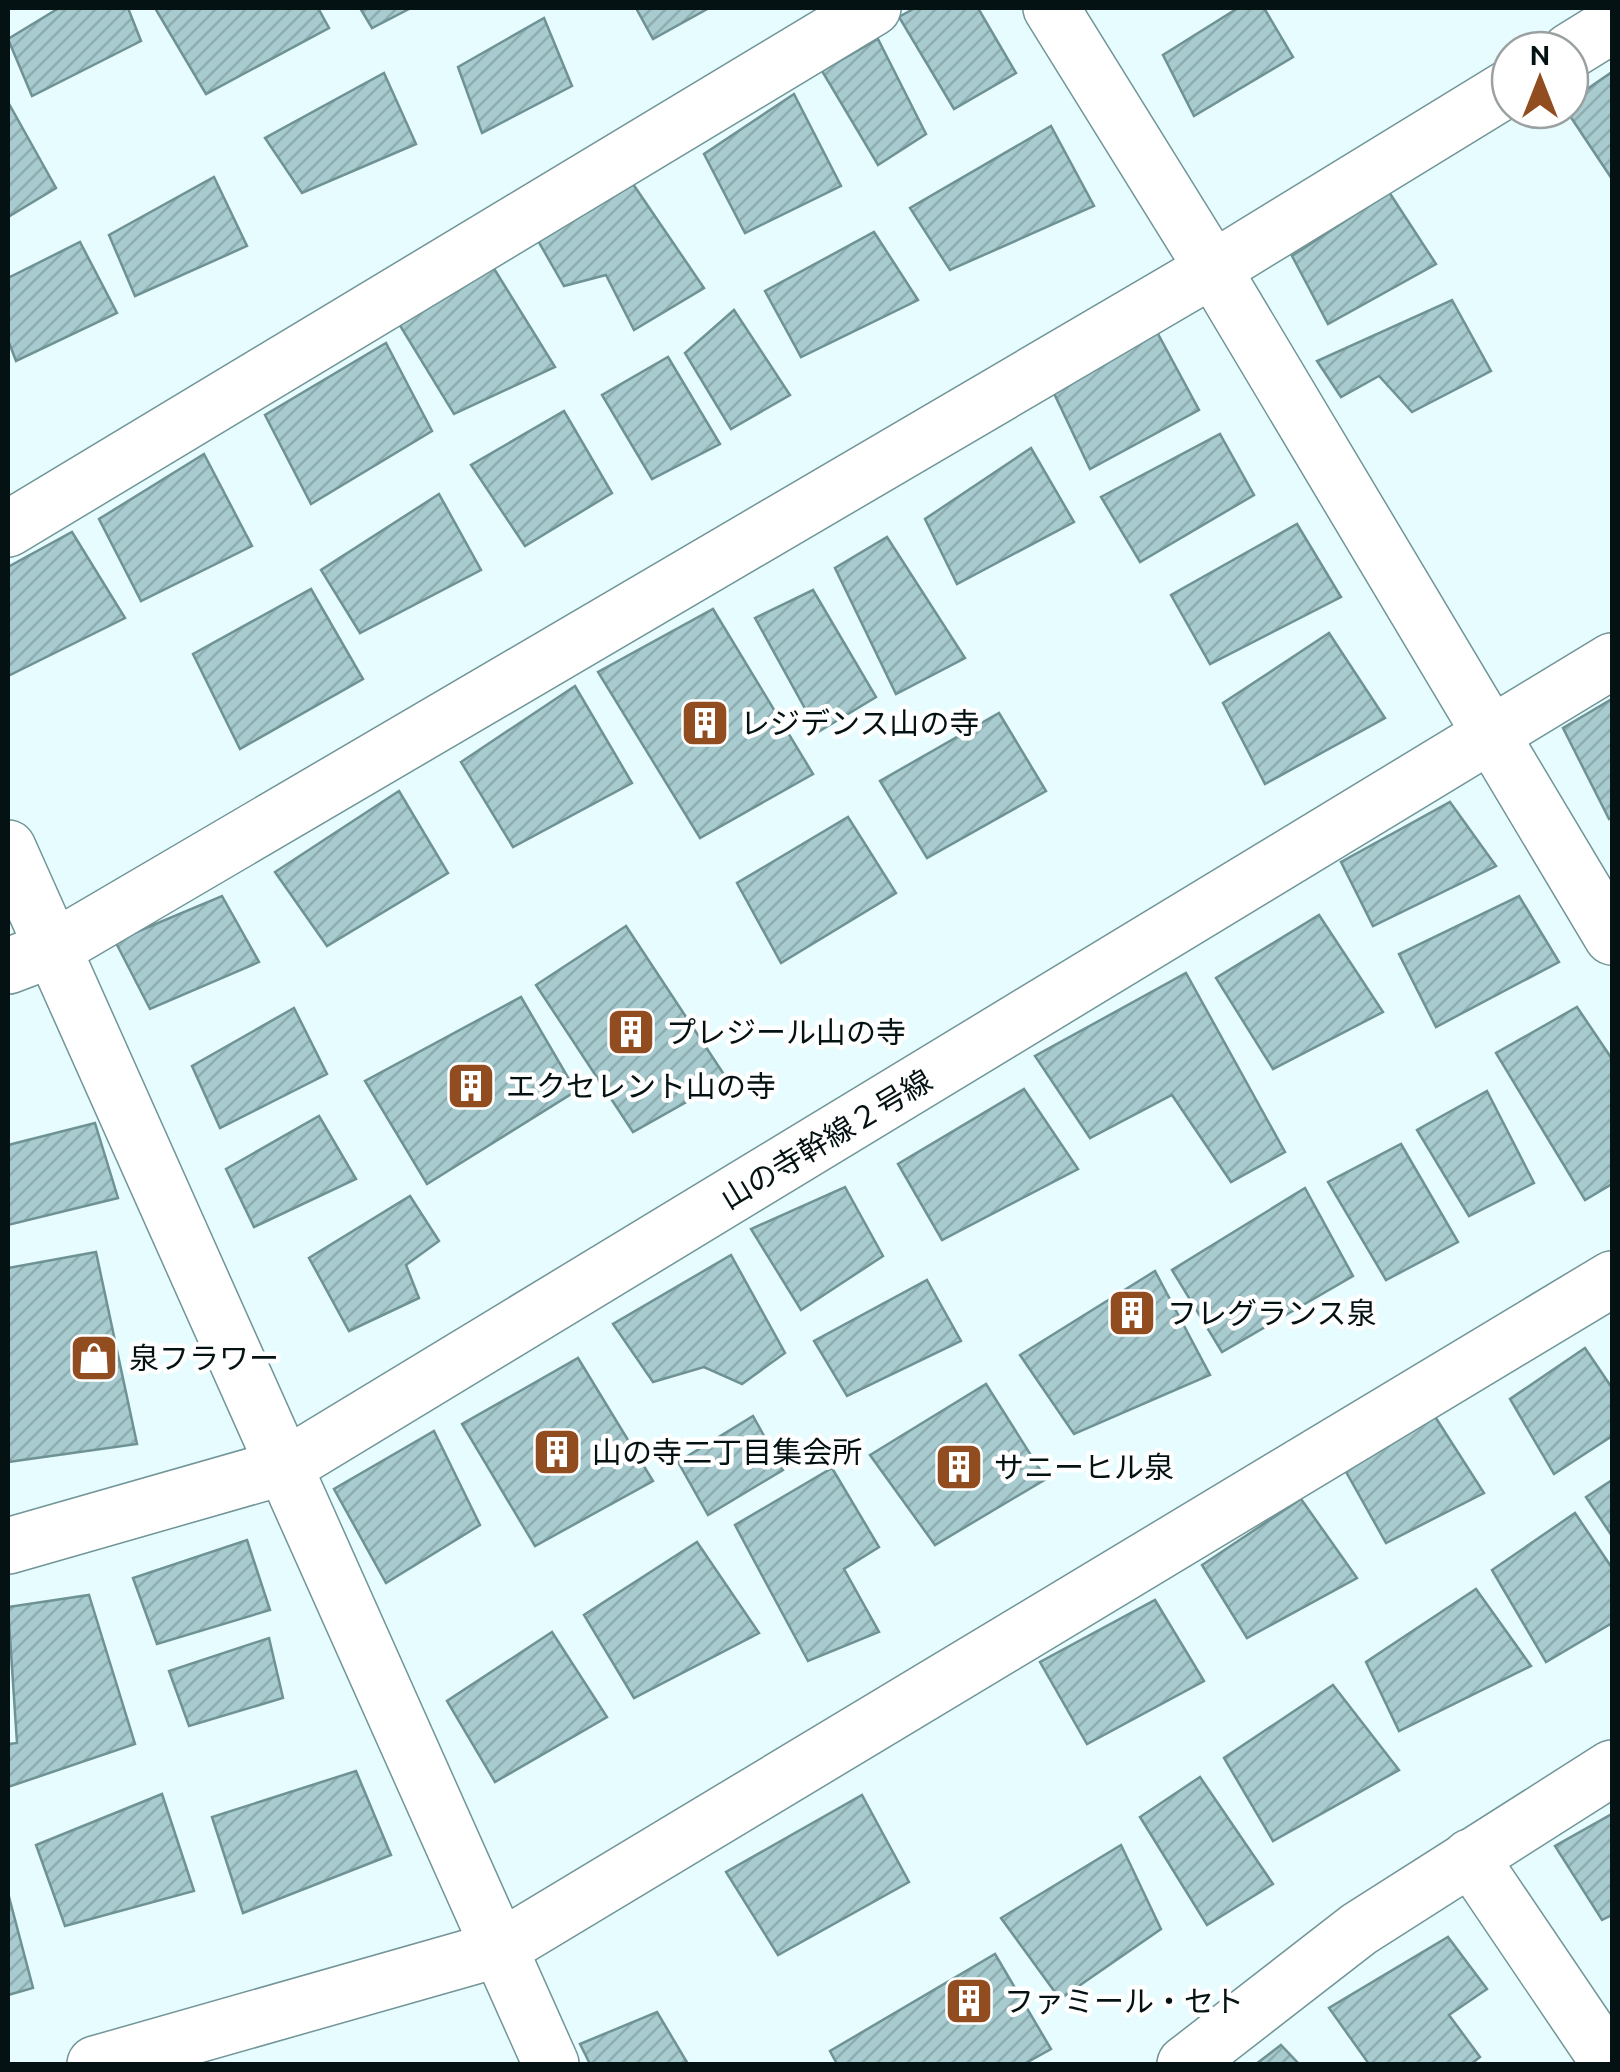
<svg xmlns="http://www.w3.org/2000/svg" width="1620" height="2072" viewBox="0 0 1620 2072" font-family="Ubuntu,'Noto Sans JP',sans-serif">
<defs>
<pattern id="building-hatch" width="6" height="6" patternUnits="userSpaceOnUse" patternTransform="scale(2.5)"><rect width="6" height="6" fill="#a7cbce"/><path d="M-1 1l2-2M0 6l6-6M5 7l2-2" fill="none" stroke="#8eadb0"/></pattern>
</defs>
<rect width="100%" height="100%" fill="#e6fcfe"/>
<g fill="url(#building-hatch)" stroke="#6f9294" stroke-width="2.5">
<polygon points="59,8 128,8 141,41 32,96 8,39"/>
<polygon points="155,8 318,8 329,28 206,94"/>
<polygon points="360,8 411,8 372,28"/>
<polygon points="636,8 709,8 653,39"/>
<polygon points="915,8 978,8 1016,73 954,109 899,17"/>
<polygon points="1238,8 1264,8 1293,57 1194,116 1163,55"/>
<polygon points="544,18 572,86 482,133 458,67"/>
<polygon points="878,39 926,134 878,165 822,71"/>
<polygon points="1612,72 1612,179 1566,110 1570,110 1570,101"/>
<polygon points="384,73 416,144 302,193 265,138"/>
<polygon points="794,94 841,186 745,233 704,154"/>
<polygon points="8,102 56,188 8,217"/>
<polygon points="1051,126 1094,206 950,270 910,208"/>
<polygon points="214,177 247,246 135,296 109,235"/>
<polygon points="633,184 704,288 634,330 606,275 564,286 533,232"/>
<polygon points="1389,192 1436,264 1328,324 1292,256"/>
<polygon points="874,232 918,300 801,357 765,291"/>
<polygon points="80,242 117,313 16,361 8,340 8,278"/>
<polygon points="493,267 555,367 454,414 396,319"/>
<polygon points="1452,300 1491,371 1412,412 1379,376 1341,397 1317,361"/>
<polygon points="734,310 790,395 731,429 685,353"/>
<polygon points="1157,332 1199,410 1090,469 1051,387"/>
<polygon points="386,343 432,431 311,504 265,415"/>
<polygon points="668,357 720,444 652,479 602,395"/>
<polygon points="564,411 612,493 525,546 471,465"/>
<polygon points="1220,434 1254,495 1140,562 1101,497"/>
<polygon points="1031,448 1074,522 957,584 925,519"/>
<polygon points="204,454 252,546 141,601 99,519"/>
<polygon points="439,494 481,570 360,633 321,570"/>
<polygon points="1297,524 1341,597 1210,664 1171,595"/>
<polygon points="72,532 125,618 8,676 8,567"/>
<polygon points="887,537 965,658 896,694 835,568"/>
<polygon points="311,589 363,679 240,749 193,654"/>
<polygon points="813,590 876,697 818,732 755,618"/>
<polygon points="713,609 813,774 700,838 598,672"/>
<polygon points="1329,633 1385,718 1265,784 1223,703"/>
<polygon points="575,686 632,783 513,847 461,762"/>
<polygon points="1612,699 1612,817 1609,819 1563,728"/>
<polygon points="999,713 1046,791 927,858 880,781"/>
<polygon points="399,791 448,873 327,946 275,872"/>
<polygon points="1450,802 1496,866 1373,926 1341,862"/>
<polygon points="848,817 896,893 781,963 737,883"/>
<polygon points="222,896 259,962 150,1009 115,941"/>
<polygon points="1519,896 1559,962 1436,1027 1399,954"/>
<polygon points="1319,915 1383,1012 1273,1069 1216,978"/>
<polygon points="626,926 727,1079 633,1132 536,985"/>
<polygon points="1186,973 1285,1152 1231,1182 1172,1095 1090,1138 1035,1056"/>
<polygon points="521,997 576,1091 427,1184 365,1081"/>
<polygon points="1577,1007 1612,1059 1612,1184 1585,1200 1496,1053"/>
<polygon points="294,1008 327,1074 220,1128 192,1066"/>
<polygon points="1024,1089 1078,1169 942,1240 898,1164"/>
<polygon points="1487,1091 1534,1183 1469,1216 1417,1130"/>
<polygon points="319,1116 356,1179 254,1227 226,1169"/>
<polygon points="95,1123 118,1198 8,1225 8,1145"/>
<polygon points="1401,1144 1458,1242 1386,1280 1328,1182"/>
<polygon points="845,1187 883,1256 801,1310 751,1229"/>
<polygon points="1305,1188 1353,1276 1222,1352 1172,1270"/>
<polygon points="410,1196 439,1241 406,1265 419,1298 349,1331 309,1258"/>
<polygon points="96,1252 137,1444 8,1462 8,1268"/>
<polygon points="731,1255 785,1353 742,1384 704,1367 653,1382 613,1324"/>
<polygon points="1155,1271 1210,1375 1074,1434 1020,1355"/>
<polygon points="927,1280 961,1341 847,1396 814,1341"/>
<polygon points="1585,1348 1612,1388 1612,1436 1554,1474 1510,1399"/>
<polygon points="578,1358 653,1481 535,1546 462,1424"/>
<polygon points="986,1384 1046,1479 935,1545 870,1455"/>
<polygon points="1434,1415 1484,1493 1386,1543 1345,1470"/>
<polygon points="753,1416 783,1470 708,1515 678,1462"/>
<polygon points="434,1431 480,1525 386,1583 334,1489"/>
<polygon points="832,1468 879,1547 844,1569 879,1632 808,1661 735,1525"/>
<polygon points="1612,1480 1612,1536 1586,1497"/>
<polygon points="1301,1499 1357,1578 1247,1638 1202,1565"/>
<polygon points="1575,1513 1612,1568 1612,1623 1546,1662 1492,1570"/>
<polygon points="247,1540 270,1610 157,1644 133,1578"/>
<polygon points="697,1542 759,1633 634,1698 584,1615"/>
<polygon points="1476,1589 1531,1666 1399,1731 1366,1662"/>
<polygon points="89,1595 135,1744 8,1787 8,1744 17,1743 8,1607"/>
<polygon points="1155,1600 1204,1681 1087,1744 1040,1662"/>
<polygon points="552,1632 607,1717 495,1782 447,1701"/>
<polygon points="269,1638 283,1698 189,1726 169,1671"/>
<polygon points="1333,1685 1399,1770 1273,1841 1224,1758"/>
<polygon points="356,1771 391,1855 243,1913 212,1817"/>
<polygon points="1200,1777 1273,1884 1207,1925 1140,1817"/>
<polygon points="162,1794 194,1891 65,1926 36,1845"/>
<polygon points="862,1795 909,1882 778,1955 726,1872"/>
<polygon points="1612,1814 1612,1915 1602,1920 1555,1846"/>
<polygon points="1121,1845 1161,1929 1060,1999 1001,1918"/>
<polygon points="8,1893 33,1988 8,1995"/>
<polygon points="1448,1937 1487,1989 1449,2015 1480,2057 1471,2064 1369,2064 1329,2008"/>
<polygon points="995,1954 1051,2049 1024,2064 837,2064 830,2051"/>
<polygon points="657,2012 688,2064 590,2064 580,2044"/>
<polygon points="1281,2045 1299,2064 1256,2064"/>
</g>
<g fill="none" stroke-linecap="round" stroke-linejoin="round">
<g stroke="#729597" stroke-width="58">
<g id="minor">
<polyline points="1051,8 1213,269 1612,937"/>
<polyline points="1570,51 1612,25"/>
<polyline points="8,529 873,8"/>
<polyline points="8,848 551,2064"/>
<polyline points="8,966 53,949 1213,269 1510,87"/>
<polyline points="8,1546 284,1467 1612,661"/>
<polyline points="1470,1857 1610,2064"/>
<polyline points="95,2064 499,1949 1612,1279"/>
<polyline points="1185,2064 1359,1929 1612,1768"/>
</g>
</g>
<use href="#minor" stroke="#fff" stroke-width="55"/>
</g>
<defs>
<g id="building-square" transform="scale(2.5)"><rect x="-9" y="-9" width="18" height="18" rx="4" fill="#914d1f" stroke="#fff"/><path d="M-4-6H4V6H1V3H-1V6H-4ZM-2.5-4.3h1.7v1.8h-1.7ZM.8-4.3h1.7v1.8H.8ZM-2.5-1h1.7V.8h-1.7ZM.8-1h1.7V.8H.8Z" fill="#fff"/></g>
<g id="shop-square" transform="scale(2.5)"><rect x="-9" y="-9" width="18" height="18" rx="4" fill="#914d1f" stroke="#fff"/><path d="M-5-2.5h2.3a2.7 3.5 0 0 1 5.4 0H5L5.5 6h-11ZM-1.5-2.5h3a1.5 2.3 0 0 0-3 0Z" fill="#fff"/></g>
</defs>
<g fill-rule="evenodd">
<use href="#building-square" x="705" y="723"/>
<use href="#building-square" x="631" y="1032"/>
<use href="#building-square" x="471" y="1086"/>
<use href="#building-square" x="1132" y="1313"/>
<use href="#shop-square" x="94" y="1358"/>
<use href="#building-square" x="557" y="1452"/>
<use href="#building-square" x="959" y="1467"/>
<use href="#building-square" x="969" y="2001"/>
</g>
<g text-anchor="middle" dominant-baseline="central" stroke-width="9" stroke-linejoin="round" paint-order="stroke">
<g font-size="30" fill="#051213" stroke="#fff" text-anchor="start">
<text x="740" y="723">レジデンス山の寺</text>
<text x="666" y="1032">プレジール山の寺</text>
<text x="506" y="1086">エクセレント山の寺</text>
<text x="1167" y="1313">フレグランス泉</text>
<text x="129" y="1358">泉フラワー</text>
<text x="592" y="1452">山の寺二丁目集会所</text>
<text x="994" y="1467">サニーヒル泉</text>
<text x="1004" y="2001">ファミール・セト</text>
</g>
<g font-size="30" fill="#051213" stroke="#fff">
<text transform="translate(826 1139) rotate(-31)">山の寺幹線２号線</text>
</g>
</g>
<rect width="1620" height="2072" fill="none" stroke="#051213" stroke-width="20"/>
<g transform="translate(1540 80)"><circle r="48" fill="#ffffff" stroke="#9ba0a1" stroke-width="2.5"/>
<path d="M0-8L18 38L0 25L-18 38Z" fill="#914d1f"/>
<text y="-15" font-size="28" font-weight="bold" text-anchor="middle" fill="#051213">N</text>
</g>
</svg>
